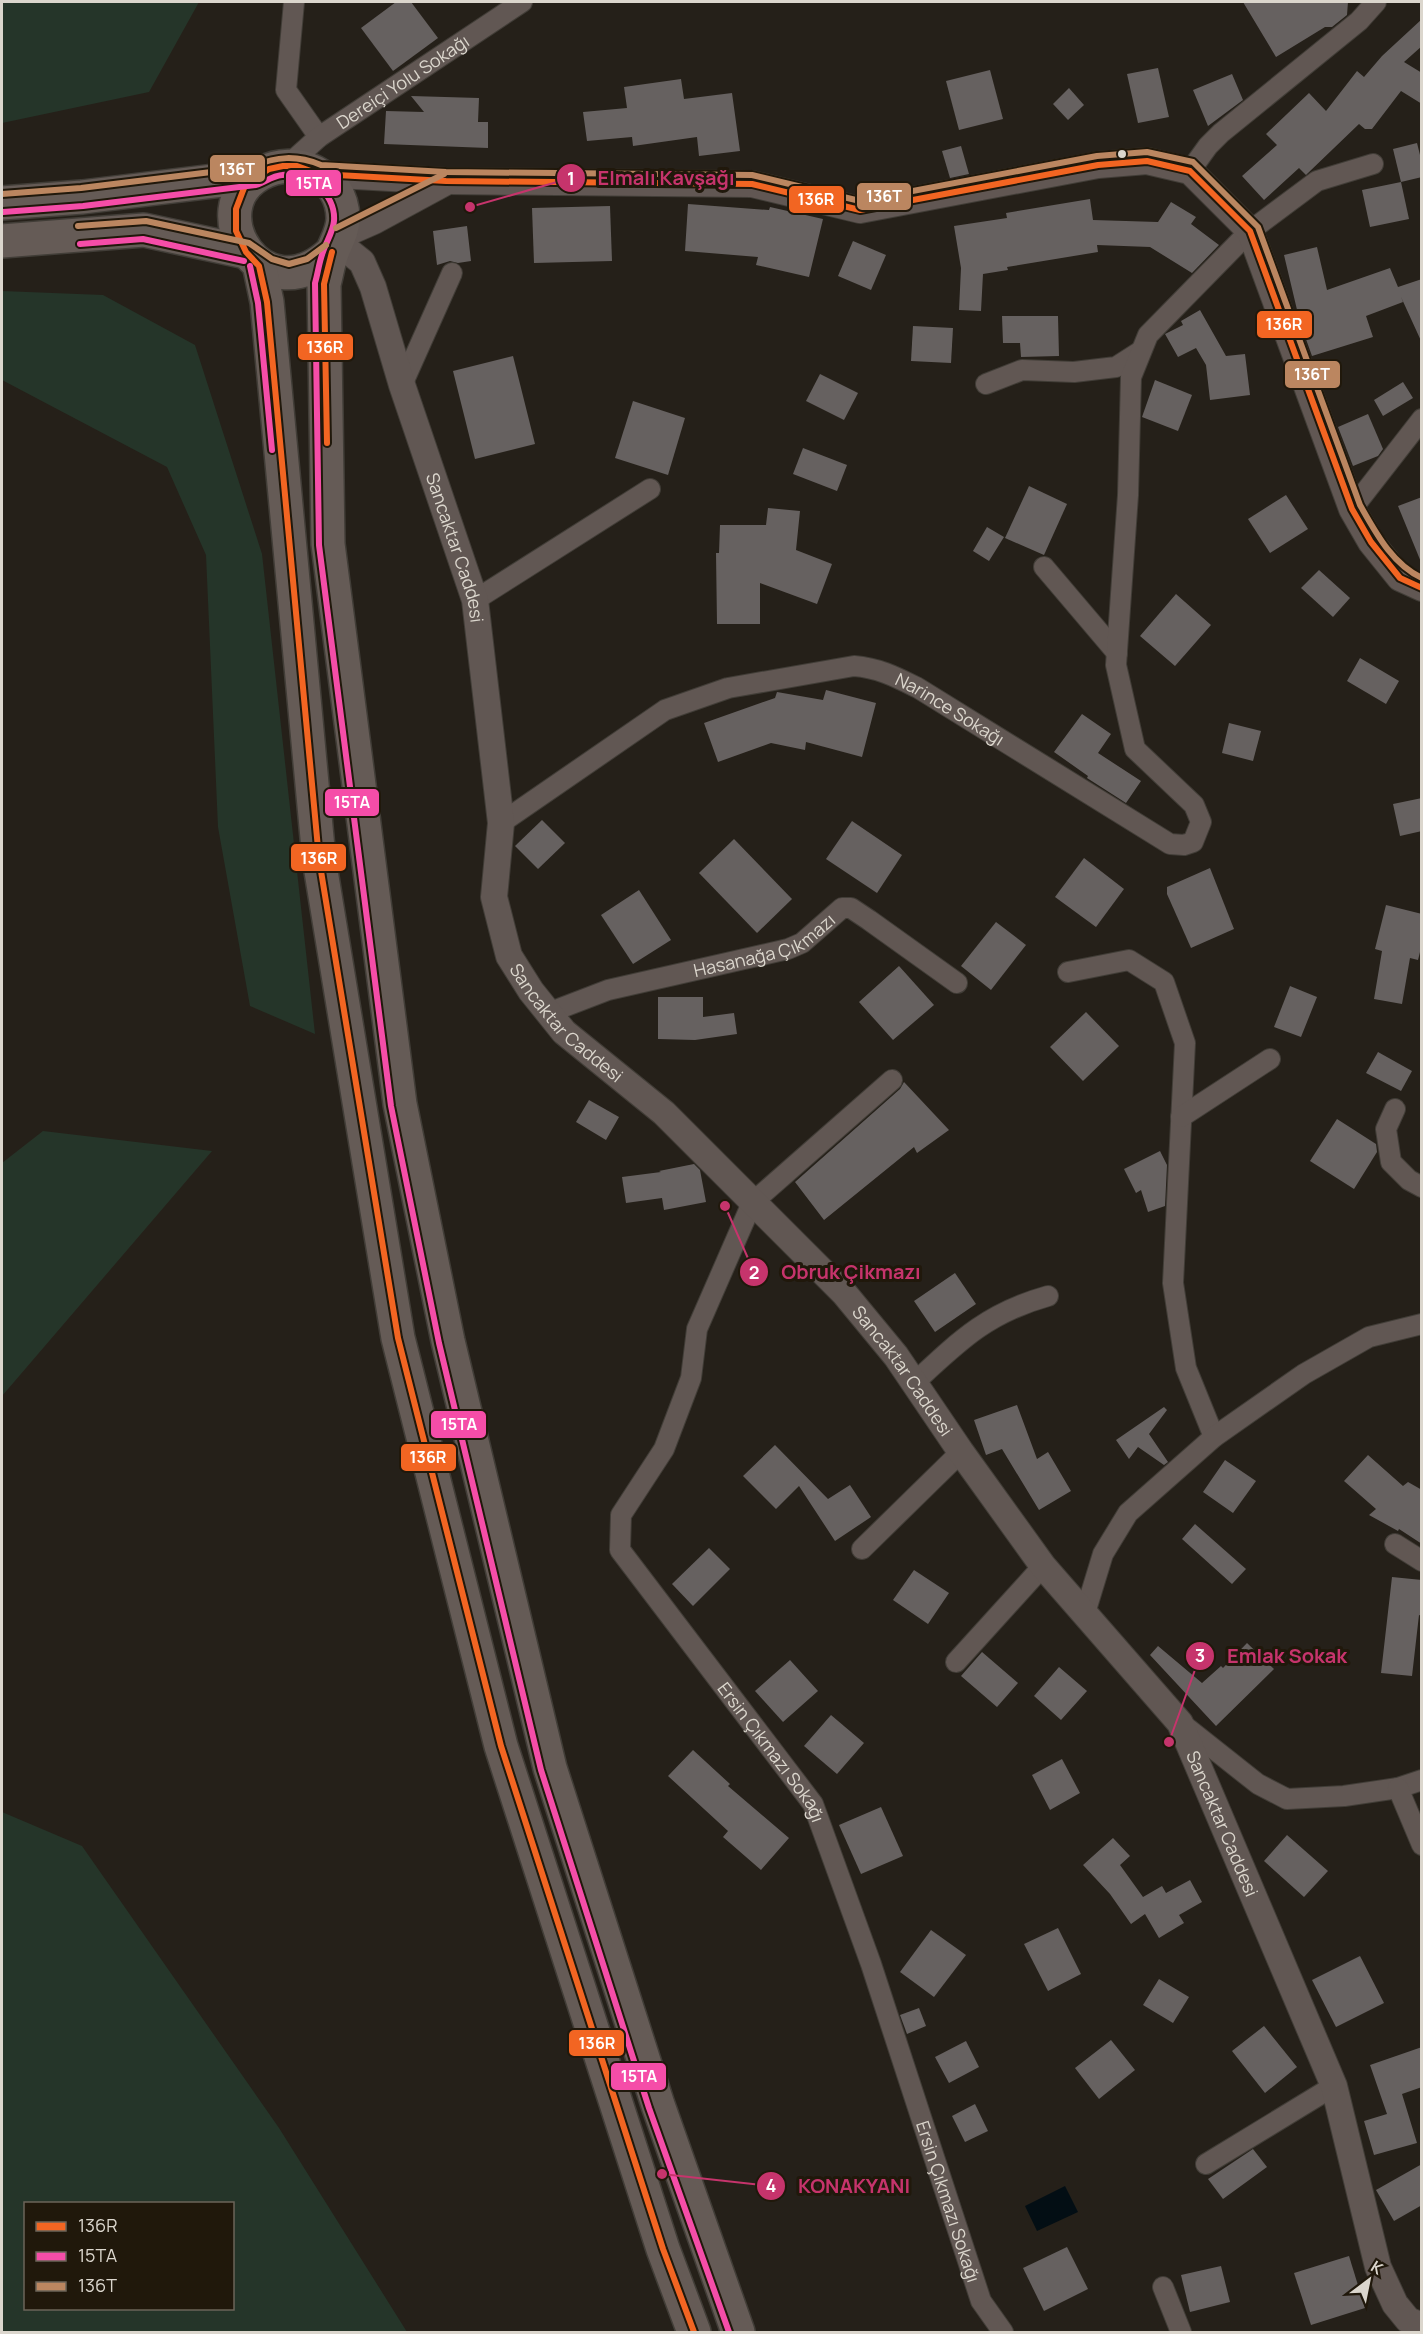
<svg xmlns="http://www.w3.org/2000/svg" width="1423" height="2334" viewBox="0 0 1423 2334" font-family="Manrope,sans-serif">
<rect width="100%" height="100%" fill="#252019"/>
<g fill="#253529" fill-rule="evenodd">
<polygon points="2,2 199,2 149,92 2,123"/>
<polygon points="2,291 103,295 195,345 262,554 315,1034 250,1006 218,827 206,555 167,467 2,380"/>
<polygon points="43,1131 212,1151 2,1396 2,1163"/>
<path d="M2,1812L82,1846L279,2128L407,2332H2ZM26,2204H232V2308H26Z"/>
</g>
<polygon fill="#030e14" points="1065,2186 1078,2212 1037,2231 1025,2206"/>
<g fill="#666160">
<polygon points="396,2 411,2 438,38 393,71 361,28"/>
<polygon points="1243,2 1348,2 1347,15 1332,27 1325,27 1276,57"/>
<polygon points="1422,19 1422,46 1404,62 1422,73 1422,104 1401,91 1372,129 1365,129 1359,124 1308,173 1306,175 1299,168 1264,200 1242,176 1277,145 1266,134 1309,93 1326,111 1357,71 1364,77 1382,56"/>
<polygon points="1158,68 1169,117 1138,123 1127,74"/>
<polygon points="990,70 1003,119 959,130 946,81"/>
<polygon points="1232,74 1243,100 1208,126 1193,90"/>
<polygon points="681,79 684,99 732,93 740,151 699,156 697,137 633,146 632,137 587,141 583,112 627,108 624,87"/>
<polygon points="1069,88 1084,105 1068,120 1053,104"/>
<polygon points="411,96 479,98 478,122 488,122 488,148 384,144 386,111 424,112"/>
<polygon points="1417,143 1422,163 1422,177 1401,182 1393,149"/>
<polygon points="961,146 969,174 950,178 942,151"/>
<polygon points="1401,182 1409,219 1370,227 1362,190"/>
<polygon points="1090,199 1093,220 1158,222 1171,202 1196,217 1191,224 1219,245 1192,273 1150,247 1097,245 1098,252 1007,267 1008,270 983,274 981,311 959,310 961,268 954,226 1007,218 1006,213"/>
<polygon points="688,204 769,210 770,207 823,219 809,277 756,265 758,257 685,251"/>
<polygon points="610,206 612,261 534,263 532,208"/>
<polygon points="467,226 471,261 458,263 450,261 437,265 433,231"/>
<polygon points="853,241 886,255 871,290 838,276"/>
<polygon points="1317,247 1327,290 1390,268 1398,287 1422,279 1422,343 1401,297 1403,302 1366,316 1373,337 1312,356 1297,314 1298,314 1284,255"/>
<polygon points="1200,310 1226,356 1245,354 1250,395 1210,400 1206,365 1196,348 1178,357 1165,334 1183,325 1181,321"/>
<polygon points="1002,316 1058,316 1059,356 1021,357 1020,343 1003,343"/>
<polygon points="913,326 953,328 951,363 911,361"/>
<polygon points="513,356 535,444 475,459 453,371"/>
<polygon points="820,374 858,393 844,420 806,401"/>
<polygon points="1155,380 1192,395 1178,431 1142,417"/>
<polygon points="1403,382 1413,398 1383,416 1374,400"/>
<polygon points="633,401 685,418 668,475 615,458"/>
<polygon points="1368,414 1383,449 1378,456 1353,466 1338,427"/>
<polygon points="803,448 847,465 837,491 793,474"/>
<polygon points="1029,486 1067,504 1044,555 1005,538"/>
<polygon points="1286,495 1308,529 1270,553 1248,519"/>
<polygon points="1422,497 1422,562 1421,562 1398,506"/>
<polygon points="768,508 800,511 796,550 832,564 817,604 760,583 760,624 717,624 716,553 719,553 720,525 766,525"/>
<polygon points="987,527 1004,537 989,561 973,551"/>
<polygon points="1319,570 1350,598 1333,617 1301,588"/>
<polygon points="1176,594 1211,625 1175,666 1140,636"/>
<polygon points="1360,658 1399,681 1386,704 1347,681"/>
<polygon points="826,690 876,703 862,757 806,742 805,750 771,743 718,762 704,723 775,698 777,692 823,700"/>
<polygon points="1082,714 1111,734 1098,753 1141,781 1126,803 1087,778 1088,776 1054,752"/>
<polygon points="1229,723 1261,731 1253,761 1222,753"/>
<polygon points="1422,798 1422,831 1400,836 1393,804"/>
<polygon points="542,820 565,843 538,869 515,846"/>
<polygon points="852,821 902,855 877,893 826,859"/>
<polygon points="734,839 792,899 757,933 699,873"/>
<polygon points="1084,858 1124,889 1096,927 1055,897"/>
<polygon points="1210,868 1234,929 1191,948 1167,894 1167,887"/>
<polygon points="639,890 671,940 633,964 601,915"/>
<polygon points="1386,905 1422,914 1422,944 1418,960 1410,958 1402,1004 1374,999 1382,951 1375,949"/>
<polygon points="996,922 1026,945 991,990 961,966"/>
<polygon points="899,966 934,1005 893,1040 859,1002"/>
<polygon points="1290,986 1317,997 1301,1037 1274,1027"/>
<polygon points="658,997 703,997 703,1017 734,1013 737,1034 695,1040 658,1039"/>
<polygon points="1086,1012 1119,1046 1083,1081 1050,1047"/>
<polygon points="1378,1052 1412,1071 1401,1091 1366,1073"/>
<polygon points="904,1082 949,1130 917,1153 914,1147 824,1220 795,1182 900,1089"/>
<polygon points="589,1100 619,1117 606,1140 576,1122"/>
<polygon points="1337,1119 1376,1144 1377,1152 1354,1189 1310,1161"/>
<polygon points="1160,1151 1167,1165 1165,1206 1148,1212 1141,1190 1136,1193 1124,1169"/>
<polygon points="694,1164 700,1170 706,1202 664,1210 662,1198 626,1203 622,1177 661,1172 659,1171"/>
<polygon points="955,1273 976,1304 935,1332 914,1301"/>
<polygon points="1017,1405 1037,1459 1048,1452 1071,1491 1039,1510 1002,1449 986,1455 974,1420"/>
<polygon points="1164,1407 1167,1410 1149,1434 1168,1462 1164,1465 1138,1447 1129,1459 1116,1440"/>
<polygon points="775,1445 828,1499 850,1485 871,1517 835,1541 799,1486 776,1509 743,1476"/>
<polygon points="1368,1455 1403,1486 1408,1482 1422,1490 1422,1544 1399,1529 1398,1531 1369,1515 1376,1509 1344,1481"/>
<polygon points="1225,1460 1256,1481 1233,1513 1203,1492"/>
<polygon points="1195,1524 1246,1569 1232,1584 1182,1539"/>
<polygon points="709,1548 730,1569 693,1606 672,1584"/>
<polygon points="914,1570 949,1593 928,1624 893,1600"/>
<polygon points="1392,1577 1422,1580 1422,1616 1419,1615 1412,1676 1381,1673"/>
<polygon points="1247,1643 1274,1669 1216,1726 1150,1655 1158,1646 1202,1683 1221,1666 1223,1668"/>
<polygon points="982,1652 1018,1683 997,1707 961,1676"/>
<polygon points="790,1660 818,1691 783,1722 755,1691"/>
<polygon points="1059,1667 1087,1691 1061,1720 1034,1696"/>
<polygon points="831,1715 864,1743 837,1774 804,1746"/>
<polygon points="693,1750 730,1784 728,1786 789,1838 761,1870 723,1837 728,1831 668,1776"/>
<polygon points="1062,1759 1080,1793 1050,1810 1032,1775"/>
<polygon points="881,1807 903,1856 861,1874 839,1825"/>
<polygon points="1287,1835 1328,1871 1304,1897 1264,1861"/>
<polygon points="1113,1838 1130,1856 1120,1865 1143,1897 1162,1886 1166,1893 1190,1880 1202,1902 1179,1915 1184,1923 1159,1938 1145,1914 1131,1924 1110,1894 1083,1865"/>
<polygon points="1058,1928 1081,1974 1048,1991 1024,1944"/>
<polygon points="931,1930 966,1955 934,1997 900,1972"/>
<polygon points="1360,1956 1384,2003 1336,2027 1312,1980"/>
<polygon points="1159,1979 1189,1997 1173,2023 1143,2005"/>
<polygon points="919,2008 926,2026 907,2034 900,2015"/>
<polygon points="1264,2026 1297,2067 1265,2093 1232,2051"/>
<polygon points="1111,2040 1135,2070 1099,2099 1075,2068"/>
<polygon points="966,2041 979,2067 949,2083 935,2057"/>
<polygon points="1422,2047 1422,2087 1402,2094 1417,2143 1374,2155 1364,2121 1387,2114 1370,2065"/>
<polygon points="975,2104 988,2131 965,2142 952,2116"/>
<polygon points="1253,2149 1267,2167 1223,2199 1208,2179"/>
<polygon points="1422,2164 1422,2205 1394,2221 1376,2190"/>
<polygon points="1067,2247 1088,2289 1044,2311 1023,2268"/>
<polygon points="1349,2256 1365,2308 1311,2325 1294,2273"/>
<polygon points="1221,2266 1230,2302 1190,2312 1181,2275"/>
</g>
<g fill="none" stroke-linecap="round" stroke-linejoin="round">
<g stroke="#413d37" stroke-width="22">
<g id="minor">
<polyline points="294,2 286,90 319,137"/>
<path id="s1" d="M288,165L319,137L522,2"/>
<polyline points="1190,171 1208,146 1221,133 1359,21 1376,2"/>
<polyline points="986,384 1022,370 1074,372 1116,367 1141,351"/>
<polyline points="402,385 452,273"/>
<polyline points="1352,509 1422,419"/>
<polyline points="1044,567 1117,653"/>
<polyline points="475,600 650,489"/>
<path id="s2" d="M501,823L665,710L728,688L854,666C879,668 896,677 918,688L1170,844L1184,845L1193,842L1201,822L1194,805L1135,749L1116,665L1128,495L1131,377L1148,335L1250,231L1317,181L1373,164"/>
<polyline points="1068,972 1129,960 1164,982 1185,1043 1173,1283 1186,1368 1214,1437"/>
<path id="s3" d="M548,1013L608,990L788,949L802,943L842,908H851L869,920L957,983"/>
<path id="s4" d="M892,1080L752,1203L697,1329L691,1378L664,1449L621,1515L620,1550L813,1804L871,1964L981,2301L1003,2332"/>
<polyline points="1395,1109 1386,1129 1391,1162 1409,1180 1422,1187"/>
<polyline points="1181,1117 1270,1059"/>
<path d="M914,1383C959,1341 987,1313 1048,1296"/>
<polyline points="1395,1544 1422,1561"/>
<polyline points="862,1549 961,1452"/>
<polyline points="1085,1613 1103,1554 1128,1513 1214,1437 1304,1374 1369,1337 1422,1324"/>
<polyline points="956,1662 1043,1566"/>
<polyline points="1181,1723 1258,1784 1287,1799 1344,1796 1398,1788 1422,1780"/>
<polyline points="1398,1788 1422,1845"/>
<polyline points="1206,2164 1334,2086"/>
<polyline points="1163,2287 1181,2332"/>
</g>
</g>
<g stroke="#413d37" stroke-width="28">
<g id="tertiary">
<polyline points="319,174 446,181 752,184 860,210 1098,165 1147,161 1190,171 1250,231 1352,509 1371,542 1400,578 1422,588"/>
<polyline points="340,236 374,221 446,182"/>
<path id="s5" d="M337,242L362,262L373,287L402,385L475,600L501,823L494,897L509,956L531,991L564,1032L664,1113L844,1293L896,1356L961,1452L1043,1566L1180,1723L1334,2086L1378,2267L1395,2304L1408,2320L1422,2326"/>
</g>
</g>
<g stroke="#413d37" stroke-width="36">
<g id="trunk">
<polyline points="2,203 82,197 255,176"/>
<polyline points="2,241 144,230 246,252"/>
<path d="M332,252C263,318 197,209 260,174C296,154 342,174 343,218C343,232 336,241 332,253C328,263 327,274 324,284L328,544L400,1104L448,1341L550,1768L658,2105L738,2332"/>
<polyline points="259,264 267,302 319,859 398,1338 501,1746 663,2249 694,2332"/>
</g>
</g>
<use href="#minor" stroke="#615753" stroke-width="20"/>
<use href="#tertiary" stroke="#615753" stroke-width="26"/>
<use href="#trunk" stroke="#655b56" stroke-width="33"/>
<g stroke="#20180b" stroke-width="10">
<g id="bus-1">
<polyline points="327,443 324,284 332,252"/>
<polyline points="694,2332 663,2249 501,1746 398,1338 319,859 267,302 259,266 246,252 236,231 236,209 244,188 252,180 269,169 283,166 297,166 319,174 446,181 752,184 860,210 1098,165 1147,161 1190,171 1250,231 1352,509 1371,542 1400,578 1422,588"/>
</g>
</g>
<g stroke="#20180b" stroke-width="10">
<g id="bus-2">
<path d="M3,212L83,206L256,185C265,182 272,176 282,175C308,171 336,194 334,221C333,232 326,242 323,252C319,262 318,273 315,283L319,545L391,1106L439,1343L541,1770L649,2108L729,2332"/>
<polyline points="80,244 143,239 244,261"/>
<polyline points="250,266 258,303 272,450"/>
</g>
</g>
<g stroke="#20180b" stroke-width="10">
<g id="bus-3">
<path d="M2,194L81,188L252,167C276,156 297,155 321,165L446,172L752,175L860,201L1097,156L1147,152L1193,162L1258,227L1360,505C1376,533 1392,564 1422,578"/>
<polyline points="78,226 146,221 249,243 272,259 289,264 307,259 326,245"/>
<polyline points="336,228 444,174"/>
</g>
</g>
<use href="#bus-1" stroke="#f26522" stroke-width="6"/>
<use href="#bus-2" stroke="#f54da8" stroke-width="6"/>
<use href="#bus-3" stroke="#bb8660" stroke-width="6"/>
</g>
<circle fill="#dbd6cd" stroke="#20180b" stroke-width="2" cx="1122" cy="154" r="5"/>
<g text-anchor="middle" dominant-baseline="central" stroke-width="6" stroke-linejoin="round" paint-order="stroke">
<g font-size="18" fill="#dbd6cd" stroke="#20180b">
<text stroke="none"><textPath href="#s1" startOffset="142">Dereiçi Yolu Sokağı</textPath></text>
<text stroke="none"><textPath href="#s5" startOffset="333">Sancaktar Caddesi</textPath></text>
<text stroke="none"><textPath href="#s2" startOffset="500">Narince Sokağı</textPath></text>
<text stroke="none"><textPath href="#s3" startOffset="228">Hasanağa Çıkmazı</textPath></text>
<text stroke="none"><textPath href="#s5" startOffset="837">Sancaktar Caddesi</textPath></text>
<text stroke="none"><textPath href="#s5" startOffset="1323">Sancaktar Caddesi</textPath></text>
<text stroke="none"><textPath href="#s4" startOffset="816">Ersin Çıkmazı Sokağı</textPath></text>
<text stroke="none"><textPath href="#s5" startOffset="1881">Sancaktar Caddesi</textPath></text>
<text stroke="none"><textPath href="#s4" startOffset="1302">Ersin Çıkmazı Sokağı</textPath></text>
</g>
</g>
<path fill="none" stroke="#c6346c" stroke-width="2" d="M470 207L571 178M725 1206L754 1272M1169 1742L1200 1656M662 2174L771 2186"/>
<g fill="#c6346c" stroke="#20180b" stroke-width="2">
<circle cx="470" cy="207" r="6"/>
<circle cx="725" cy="1206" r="6"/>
<circle cx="1169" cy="1742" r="6"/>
<circle cx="662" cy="2174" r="6"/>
<circle cx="571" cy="178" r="15"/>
<circle cx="754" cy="1272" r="15"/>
<circle cx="1200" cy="1656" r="15"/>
<circle cx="771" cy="2186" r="15"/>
</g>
<g font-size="18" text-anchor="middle" font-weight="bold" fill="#fff">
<text x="571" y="185">1</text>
<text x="754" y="1279">2</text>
<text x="1200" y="1662">3</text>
<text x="771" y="2192">4</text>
</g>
<g font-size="20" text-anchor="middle" font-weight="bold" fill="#c6346c" stroke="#20180b" stroke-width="6" stroke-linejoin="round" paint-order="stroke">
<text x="666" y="185">Elmalı Kavşağı</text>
<text x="851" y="1279">Obruk Çikmazı</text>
<text x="1287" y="1663">Emlak Sokak</text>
<text x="854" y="2193">KONAKYANI</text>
</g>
<g stroke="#20180b" stroke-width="2">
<rect x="209" y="154" width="57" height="29" rx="6" fill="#bb8660"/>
<rect x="285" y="169" width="57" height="28" rx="6" fill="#f54da8"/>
<rect x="856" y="182" width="56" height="29" rx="6" fill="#bb8660"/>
<rect x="788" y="185" width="57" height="29" rx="6" fill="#f26522"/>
<rect x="1256" y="310" width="57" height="29" rx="6" fill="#f26522"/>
<rect x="297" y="333" width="57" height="28" rx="6" fill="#f26522"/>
<rect x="1284" y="360" width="57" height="29" rx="6" fill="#bb8660"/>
<rect x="324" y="788" width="56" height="29" rx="6" fill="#f54da8"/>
<rect x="290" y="843" width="57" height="29" rx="6" fill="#f26522"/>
<rect x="430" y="1410" width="57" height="29" rx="6" fill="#f54da8"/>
<rect x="400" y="1443" width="57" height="29" rx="6" fill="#f26522"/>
<rect x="568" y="2029" width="57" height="28" rx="6" fill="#f26522"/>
<rect x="610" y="2062" width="57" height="29" rx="6" fill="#f54da8"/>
</g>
<g font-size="16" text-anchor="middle" font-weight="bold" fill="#fff">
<text x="237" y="175">136T</text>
<text x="314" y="189">15TA</text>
<text x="884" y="202">136T</text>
<text x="816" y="205">136R</text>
<text x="1284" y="330">136R</text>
<text x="325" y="353">136R</text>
<text x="1312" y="380">136T</text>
<text x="352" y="808">15TA</text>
<text x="319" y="864">136R</text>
<text x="459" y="1430">15TA</text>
<text x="428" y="1463">136R</text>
<text x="597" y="2049">136R</text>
<text x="639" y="2082">15TA</text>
</g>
<rect width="1423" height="2334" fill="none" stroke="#dbd6cd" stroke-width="6"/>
<rect x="24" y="2202" width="210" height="108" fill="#20180b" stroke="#6b6459" stroke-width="1.5"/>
<rect x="36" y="2222" width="30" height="9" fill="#f26522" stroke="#6b6459" stroke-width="1.5"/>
<text x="78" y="2232" font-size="18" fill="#dbd6cd">136R</text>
<rect x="36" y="2252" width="30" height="9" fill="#f54da8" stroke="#6b6459" stroke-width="1.5"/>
<text x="78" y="2262" font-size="18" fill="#dbd6cd">15TA</text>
<rect x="36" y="2282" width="30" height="9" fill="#bb8660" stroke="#6b6459" stroke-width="1.5"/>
<text x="78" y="2292" font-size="18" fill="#dbd6cd">136T</text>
<g transform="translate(1369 2280) rotate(32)" stroke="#20180b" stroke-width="4.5" paint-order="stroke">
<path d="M0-4.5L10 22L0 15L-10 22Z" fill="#dbd6cd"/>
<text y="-9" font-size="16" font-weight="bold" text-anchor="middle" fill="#dbd6cd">K</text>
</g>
</svg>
